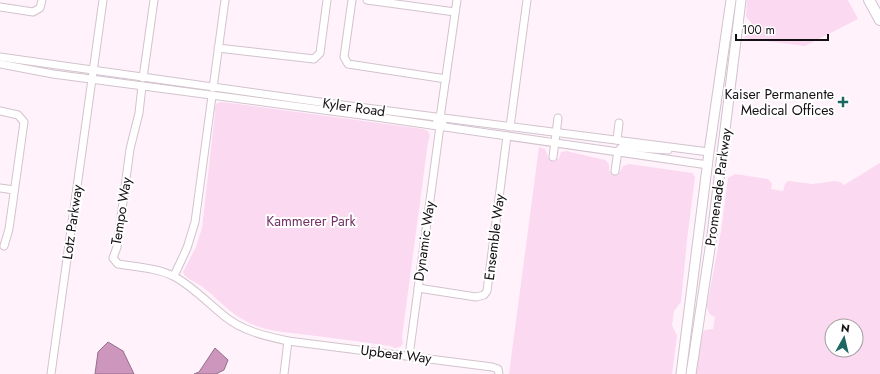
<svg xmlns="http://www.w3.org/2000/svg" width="880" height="374" viewBox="0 0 880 374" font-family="Jost,sans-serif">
<rect width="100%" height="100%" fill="#fff2fb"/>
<g fill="#fbd9f1" fill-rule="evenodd">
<polygon points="747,0 848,0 858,19 805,46 743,38 750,32 751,22 746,17"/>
<path d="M222,102L423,129L428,131L430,136L428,142L402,337L403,343L400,347L395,348L390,346C363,342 335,338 308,335C286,332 264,332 244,320C228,312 217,298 204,288C198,283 184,278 183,272L196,247L202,228L215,113V107L217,103Z"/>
<polygon points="539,147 545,149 548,157 559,159 561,152 566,151 605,160 609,164 609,171 620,172 623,166 629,164 692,173 695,177 687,240 681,302 674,311 672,325 677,336 672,374 509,374"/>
<path d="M880,163V374H696L702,334L705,330L713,329L715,317C709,315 708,312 707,306L721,231L728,178L735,174L768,179L772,184L771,189L783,191L785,184L788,181L813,184L835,181L840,182L844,185ZM832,326H856V350H832Z"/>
</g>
<g fill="#cc96bd" stroke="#956e8a">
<polygon points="108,342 123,351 134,374 95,374 98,352"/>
<polygon points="215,348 228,360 224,370 216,374 194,374 199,372"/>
</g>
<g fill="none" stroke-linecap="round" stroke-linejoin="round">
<g stroke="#d2c3cd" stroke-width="9">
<g id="minor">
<polyline points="352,0 344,57 348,64 446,79"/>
<polyline points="367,0 455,12"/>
<polyline points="0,7 33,12 40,8 42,0"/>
<polyline points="218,48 314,59 320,53 327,0"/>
<polyline points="0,57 327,103 709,152"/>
<polyline points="0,64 53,74 376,117 708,165"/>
<polyline points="143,78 154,0"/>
<path d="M142,86L139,113L130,149L117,247L113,258L118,264C137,267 158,268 175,277C193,287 207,302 223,315C242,331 265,336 288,341L492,367L498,369L499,374"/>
<polyline points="213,88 225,0"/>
<polyline points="0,111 18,115 24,122 9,229 4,246"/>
<polyline points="437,121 440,118 457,0"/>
<polyline points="510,127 527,0"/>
<polyline points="617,140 619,123"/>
<polyline points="553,157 558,118"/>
<polyline points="615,171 618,151 622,147 668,150"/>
<polyline points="0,188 14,190"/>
<polyline points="174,276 187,248 195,222 212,96"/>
<polyline points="418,288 476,297 484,295 487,291 507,136"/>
<polyline points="409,356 440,126 443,124"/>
<polyline points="51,374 103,0"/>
<polyline points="284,374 288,341"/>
</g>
</g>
<g stroke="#d2c3cd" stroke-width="11">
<g id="major">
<polyline points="681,374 709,152 731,0"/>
<polyline points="691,374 712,235 741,0"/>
</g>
</g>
<g stroke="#d2c3cd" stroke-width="12">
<polyline id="highway" points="869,0 880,20"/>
</g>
<use href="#minor" stroke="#fff" stroke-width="7"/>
<use href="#major" stroke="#fff" stroke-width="9"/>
<use href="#highway" stroke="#fff" stroke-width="10"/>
</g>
<path fill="#1c6761" stroke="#fff" stroke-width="1.5" d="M841 96h4v4h4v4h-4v4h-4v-4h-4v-4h4z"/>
<g text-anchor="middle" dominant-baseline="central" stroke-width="4" stroke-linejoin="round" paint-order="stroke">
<g font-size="14" fill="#140f12" stroke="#fff" text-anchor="end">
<text x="834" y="94">Kaiser Permanente<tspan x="834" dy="16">Medical Offices</tspan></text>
</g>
<g font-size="14" fill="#140f12" stroke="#fff">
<text transform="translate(354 107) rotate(8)">Kyler Road</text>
<text transform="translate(718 187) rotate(-82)">Promenade Parkway</text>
<text transform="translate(121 211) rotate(-81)">Tempo Way</text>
<text transform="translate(72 222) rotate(-82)">Lotz Parkway</text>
<text transform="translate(494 237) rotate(-83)">Ensemble Way</text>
<text transform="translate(424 241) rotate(-82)">Dynamic Way</text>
<text transform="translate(396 354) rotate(7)">Upbeat Way</text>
</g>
<g font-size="14" fill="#723164" stroke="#fff">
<text x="311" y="221">Kammerer Park</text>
</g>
</g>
<g transform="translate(844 338) rotate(8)"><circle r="19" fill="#ffffff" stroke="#a19fa0"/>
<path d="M0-3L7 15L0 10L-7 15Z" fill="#1c6761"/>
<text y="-6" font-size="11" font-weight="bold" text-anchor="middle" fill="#140f12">N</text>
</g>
<path d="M736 34v6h92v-6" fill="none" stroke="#140f12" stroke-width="2"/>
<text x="742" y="34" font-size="12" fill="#140f12" stroke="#ffffff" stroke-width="3" paint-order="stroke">100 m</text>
</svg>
